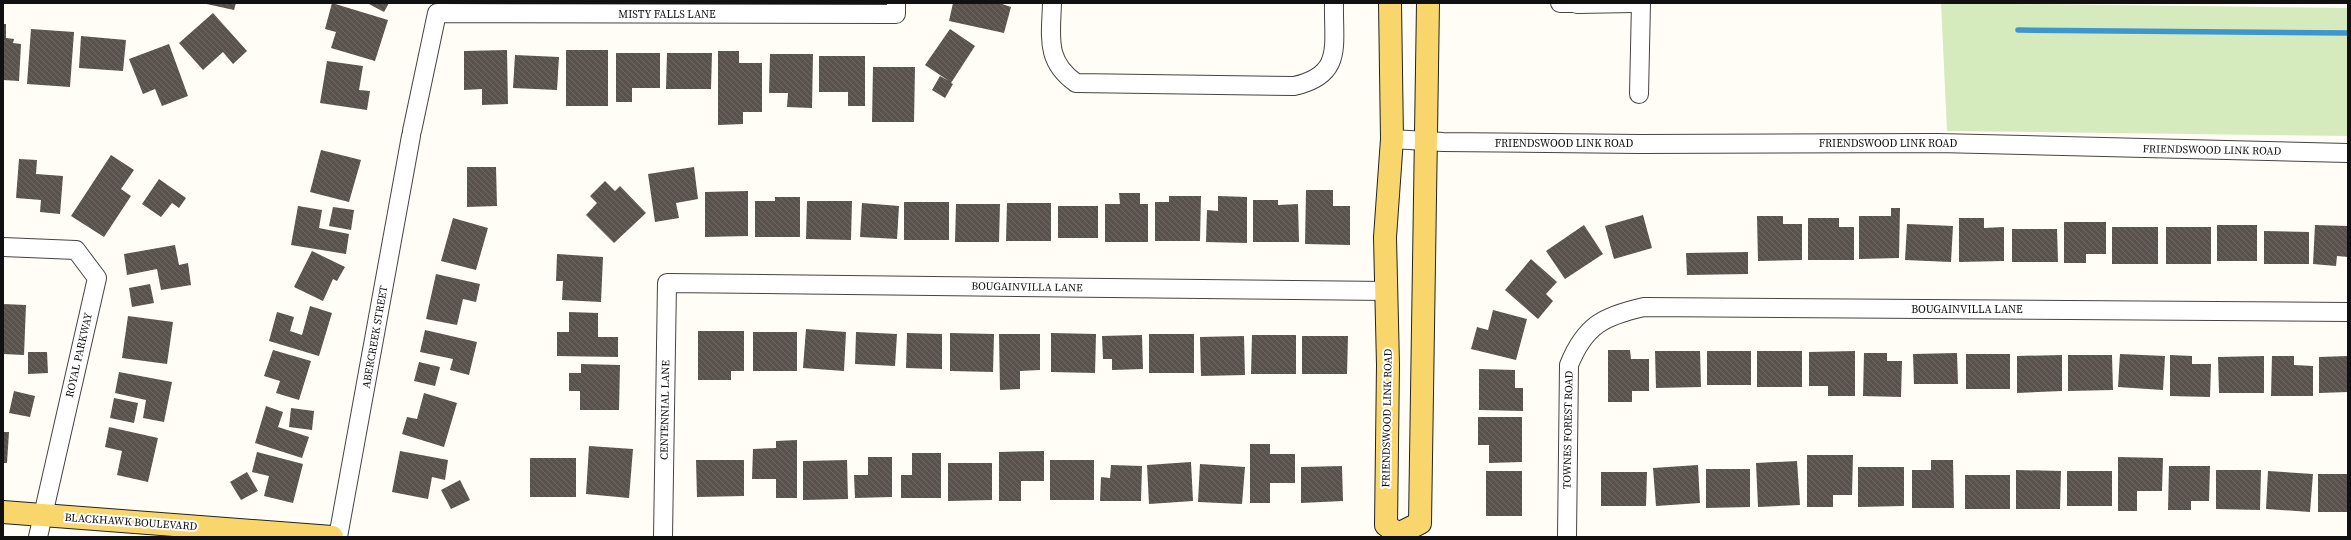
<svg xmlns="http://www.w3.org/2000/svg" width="2351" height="540" viewBox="0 0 2351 540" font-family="'Source Serif 4',serif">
<defs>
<pattern id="building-back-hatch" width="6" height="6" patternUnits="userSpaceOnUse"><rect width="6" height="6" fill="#5a524d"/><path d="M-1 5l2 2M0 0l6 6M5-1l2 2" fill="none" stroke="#6d6662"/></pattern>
</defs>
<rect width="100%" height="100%" fill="#fffdf5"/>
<polygon fill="#d5ebbd" points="1941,3 2348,8 2348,136 1947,131"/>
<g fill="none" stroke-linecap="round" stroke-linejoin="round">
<polyline stroke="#3f96cf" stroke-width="5.5" points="2018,30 2348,33"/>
</g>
<g fill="url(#building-back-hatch)">
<polygon points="202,3 236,3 234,10"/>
<polygon points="332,3 388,20 375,61 331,48 336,32 325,29"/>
<polygon points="367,3 389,3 384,12"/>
<polygon points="953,3 999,3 1011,7 1004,33 949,21"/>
<polygon points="213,13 247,51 233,64 223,52 203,70 179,43"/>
<polygon points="3,24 6,24 6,38 14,39 13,43 21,44 19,81 3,80"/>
<polygon points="31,29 74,32 70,87 27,84"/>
<polygon points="950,29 975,46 951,83 953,84 945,98 932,90 940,76 949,81 925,65"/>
<polygon points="81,36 126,40 123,71 79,68"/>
<polygon points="169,44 188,96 162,106 155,89 143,94 129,59"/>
<polygon points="507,50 508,104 482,105 482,89 464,90 464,51"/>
<rect x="566" y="50" width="42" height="56"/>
<polygon points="718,51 739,51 739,63 762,63 762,112 743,112 743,124 718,125"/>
<polygon points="616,53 660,53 660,88 632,88 632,102 616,102"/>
<polygon points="667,53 712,53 711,89 666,89"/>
<polygon points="770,54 813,54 812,108 787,107 788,93 769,93"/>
<polygon points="515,55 559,57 557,90 513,88"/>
<polygon points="819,56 865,56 865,106 848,106 848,92 819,92"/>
<polygon points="327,61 363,66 359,90 370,91 367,110 320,103"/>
<polygon points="873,67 915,67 914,122 872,122"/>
<polygon points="321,150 361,160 349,202 310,192"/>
<polygon points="111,155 134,170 121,189 131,196 104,237 71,216"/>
<polygon points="19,159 37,160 36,174 63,176 60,214 40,212 41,200 16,198"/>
<polygon points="467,167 496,167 497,206 467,207"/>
<polygon points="694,167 698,199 676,203 679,218 655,222 648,174"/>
<polygon points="159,179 186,198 179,208 172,203 161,217 142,204"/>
<polygon points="605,181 615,191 620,186 646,213 614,243 586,215 597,203 590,196"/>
<polygon points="1306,190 1333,190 1333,206 1350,206 1350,245 1305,244"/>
<polygon points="748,191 748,236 705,237 705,192"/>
<polygon points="1119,193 1140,193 1140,204 1148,204 1148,242 1105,242 1105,204 1120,204"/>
<polygon points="1169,196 1201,196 1200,241 1155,241 1155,202 1169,202"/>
<polygon points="1218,196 1247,197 1247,243 1206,242 1207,210 1218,211"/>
<polygon points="775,197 800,197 800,237 755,237 755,201 775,201"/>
<polygon points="1253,200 1278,200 1278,205 1298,204 1299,242 1253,242"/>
<polygon points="807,201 852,201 851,240 806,239"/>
<rect x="904" y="202" width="45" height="38"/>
<polygon points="862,203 899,206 897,239 860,237"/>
<polygon points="1007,203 1051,203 1051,241 1006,241"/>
<polygon points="956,204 1000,204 999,242 955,242"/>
<polygon points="298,206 322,210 319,228 349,234 346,254 291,245"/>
<rect x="1058" y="206" width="40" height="32"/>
<polygon points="333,207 354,210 351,230 329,226"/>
<polygon points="1891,208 1900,208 1899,258 1859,259 1859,216 1891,216"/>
<polygon points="1643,215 1652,248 1614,259 1605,226"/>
<polygon points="1757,216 1783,216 1783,224 1802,224 1802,260 1758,261"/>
<polygon points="453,218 488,228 476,270 441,261"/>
<polygon points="1808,218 1839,218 1839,227 1854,227 1854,260 1808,260"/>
<polygon points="1959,218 1984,218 1984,228 2004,227 2004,261 1959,262"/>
<polygon points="2064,222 2106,222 2106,254 2086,254 2086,263 2064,263"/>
<polygon points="1907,224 1953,226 1951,262 1905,260"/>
<polygon points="1584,225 1603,254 1565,279 1546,251"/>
<rect x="2217" y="225" width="40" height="36"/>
<polygon points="2315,225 2348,226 2348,257 2337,256 2336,266 2313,264"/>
<rect x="2112" y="227" width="46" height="37"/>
<rect x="2166" y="227" width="45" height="37"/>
<polygon points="2012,229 2057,229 2058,262 2012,262"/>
<polygon points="2264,231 2309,232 2309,264 2264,264"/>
<polygon points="175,245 179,265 188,263 191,285 161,290 157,269 127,275 124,254"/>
<polygon points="312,251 345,267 337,281 333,279 323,301 294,287"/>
<polygon points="1748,252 1748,274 1687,275 1686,253"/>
<polygon points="557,254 603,257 601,302 562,300 563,281 556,281"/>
<polygon points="1531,259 1557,282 1546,294 1553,301 1538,319 1505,290"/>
<polygon points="436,274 480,284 476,302 463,299 457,325 426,319"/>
<polygon points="150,284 154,303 132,307 129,288"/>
<polygon points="3,304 26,305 24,355 3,354"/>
<polygon points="310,306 332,313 319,356 269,341 277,312 294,317 290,331 302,335"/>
<polygon points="1493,310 1527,319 1516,360 1471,349 1477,327 1488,330"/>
<polygon points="569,312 598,313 598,337 618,337 618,357 557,356 557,332 569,332"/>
<polygon points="128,316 173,322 167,364 122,358"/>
<polygon points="806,329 846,332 844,371 803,368"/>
<polygon points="425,330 477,342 469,375 450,370 453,359 420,352"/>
<polygon points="698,331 744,331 744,371 731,371 731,380 698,380"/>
<rect x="753" y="332" width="44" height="39"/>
<polygon points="856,332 897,334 895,366 855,364"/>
<polygon points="907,333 942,334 942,369 906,368"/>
<polygon points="950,333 994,334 993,372 950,371"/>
<polygon points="1051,333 1096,334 1095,373 1051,372"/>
<polygon points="999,334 1040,334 1040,370 1020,371 1020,389 1000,390"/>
<rect x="1149" y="334" width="45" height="39"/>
<polygon points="1142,335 1143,369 1112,370 1112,359 1103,359 1102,336"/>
<polygon points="1252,335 1296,335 1296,374 1251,374"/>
<polygon points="1244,336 1245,375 1201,376 1200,337"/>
<polygon points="1302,336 1348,336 1347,374 1302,374"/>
<polygon points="273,350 311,361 299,400 276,393 280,381 264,376"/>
<polygon points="1608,350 1630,350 1631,359 1649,359 1649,391 1632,391 1632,402 1608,402"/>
<polygon points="1655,351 1700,351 1701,387 1656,388"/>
<rect x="1707" y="351" width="44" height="34"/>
<rect x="1757" y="351" width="45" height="36"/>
<polygon points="1855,351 1855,396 1828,396 1828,386 1809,386 1809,352"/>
<polygon points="28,352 47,352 48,373 28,374"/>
<polygon points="1864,353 1887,353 1887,361 1902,361 1901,397 1863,396"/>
<polygon points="1957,353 1958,384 1914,384 1913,354"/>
<rect x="1966" y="354" width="44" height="35"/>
<polygon points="2120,354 2165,356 2163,390 2118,387"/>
<polygon points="2062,355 2062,391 2017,393 2017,356"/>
<polygon points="2068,355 2112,355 2113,390 2068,391"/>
<polygon points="2170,355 2192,356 2192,364 2211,364 2210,397 2170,396"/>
<polygon points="2264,356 2264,393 2219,393 2218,357"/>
<polygon points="2272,356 2294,356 2294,365 2313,366 2313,396 2271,396"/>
<polygon points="2348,356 2348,392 2319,393 2319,357"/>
<polygon points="419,362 440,367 435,386 414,381"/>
<polygon points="581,364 620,365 619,410 580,410 580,391 569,391 569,373 581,373"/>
<polygon points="1479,369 1515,370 1515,388 1523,388 1523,411 1479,410"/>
<polygon points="119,372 172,382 164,422 143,418 146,400 115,393"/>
<polygon points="14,391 35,396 30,417 9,413"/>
<polygon points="424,393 457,403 444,447 402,434 407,417 417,419"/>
<polygon points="114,398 138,403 134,423 110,418"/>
<polygon points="266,406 283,412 278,427 309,437 302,458 255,443"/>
<polygon points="291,408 314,411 312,430 289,427"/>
<polygon points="1478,417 1522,417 1522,462 1489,463 1489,445 1478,445"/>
<polygon points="109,427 158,438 148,482 117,475 122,451 105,447"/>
<polygon points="3,432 9,432 7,463 3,463"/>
<polygon points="797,440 797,498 776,498 776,479 752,479 753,449 776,448 776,441"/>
<polygon points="1250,444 1270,444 1270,454 1295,454 1295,483 1270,483 1270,503 1250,503"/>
<polygon points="589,446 633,449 629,498 586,494"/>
<polygon points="400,451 448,460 445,480 432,477 428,499 392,492"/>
<polygon points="1044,451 1044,481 1021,481 1021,501 999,501 999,452"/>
<polygon points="257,452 303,464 293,503 264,496 269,476 252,472"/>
<polygon points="912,453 941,453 941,498 901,498 901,475 912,475"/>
<polygon points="1807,455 1853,455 1852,495 1833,495 1833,507 1807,507"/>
<polygon points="868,457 892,457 892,497 855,498 854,475 868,475"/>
<polygon points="2118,457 2163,458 2162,491 2137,491 2137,511 2118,511"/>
<rect x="530" y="458" width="46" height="39"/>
<polygon points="696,460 744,460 744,496 697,497"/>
<polygon points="847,460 848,499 803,500 803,461"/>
<rect x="1050" y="460" width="44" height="40"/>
<polygon points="1931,460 1953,460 1954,508 1912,508 1912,470 1931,470"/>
<polygon points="1797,461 1800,505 1758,507 1756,463"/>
<polygon points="1191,462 1193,501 1149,504 1147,465"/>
<polygon points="948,463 992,463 992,500 948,501"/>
<polygon points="1200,464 1245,467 1242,504 1198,502"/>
<polygon points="1111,465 1142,466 1141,501 1100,501 1101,477 1110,478"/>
<polygon points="1698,465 1700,503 1656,506 1653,468"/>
<polygon points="1342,466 1343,501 1301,503 1301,467"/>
<polygon points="2169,466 2210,466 2209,501 2191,501 2191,510 2168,510"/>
<polygon points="1858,467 1904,467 1904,506 1858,507"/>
<polygon points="1706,469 1750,469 1750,507 1706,508"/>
<polygon points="2016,470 2061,471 2060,509 2016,509"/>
<polygon points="2216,470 2261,470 2260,510 2216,509"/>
<rect x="1486" y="471" width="36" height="45"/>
<rect x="2067" y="471" width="45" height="35"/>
<polygon points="2268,471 2313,474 2310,512 2266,509"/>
<polygon points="247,472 258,491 241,500 230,482"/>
<polygon points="1601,472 1647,472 1646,506 1601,506"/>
<rect x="2318" y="474" width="30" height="38"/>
<rect x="1965" y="475" width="45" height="34"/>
<polygon points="460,480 470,500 451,509 441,490"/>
</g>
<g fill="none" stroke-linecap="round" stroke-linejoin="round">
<g stroke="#444" stroke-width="20">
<g id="minor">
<path d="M1052,3C1051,37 1045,61 1076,83L1294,86C1344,75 1333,45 1334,3"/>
<polyline points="1560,3 1577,3"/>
<polyline points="1577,4 1633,3"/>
<polyline points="1639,94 1641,3"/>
<polyline points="412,131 437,13 896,14 896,3"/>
<polyline points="1392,139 1443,142 1640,144 1938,143 2348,153"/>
<polyline points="3,247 76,250 97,278 38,537"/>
<polyline points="338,537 411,136"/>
<polyline points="663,537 667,283 1387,291"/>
<path d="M1567,537L1569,365C1585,325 1604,316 1644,307L2348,312"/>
</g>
</g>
<g stroke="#222" stroke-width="24">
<g id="major">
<polyline points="1390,3 1392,139 1385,237 1388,365 1386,525 1398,534 1398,537 1398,534 1420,523 1428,3"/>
<polyline points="3,512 332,537"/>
</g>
</g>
<use href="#minor" stroke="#fff" stroke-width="18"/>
<use href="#major" stroke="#f9d66b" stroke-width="22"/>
</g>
<g text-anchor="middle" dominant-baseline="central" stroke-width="4" stroke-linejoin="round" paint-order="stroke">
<g font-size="11" fill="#111" stroke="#fff">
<text x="667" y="14">MISTY FALLS LANE</text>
<text x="1564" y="143">FRIENDSWOOD LINK ROAD</text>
<text x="1888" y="143">FRIENDSWOOD LINK ROAD</text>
<text transform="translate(2212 150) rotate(1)">FRIENDSWOOD LINK ROAD</text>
<text transform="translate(1027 287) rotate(1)">BOUGAINVILLA LANE</text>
<text x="1967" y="309">BOUGAINVILLA LANE</text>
<text transform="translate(375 337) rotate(-80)">ABERCREEK STREET</text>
<text transform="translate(79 355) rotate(-77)">ROYAL PARKWAY</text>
<text transform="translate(665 410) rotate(-89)">CENTENNIAL LANE</text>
<text transform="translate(1387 418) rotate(-89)">FRIENDSWOOD LINK ROAD</text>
<text transform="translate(1568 430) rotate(-89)">TOWNES FOREST ROAD</text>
<text transform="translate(131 522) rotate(4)">BLACKHAWK BOULEVARD</text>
</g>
</g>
<rect width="2351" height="540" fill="none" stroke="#111111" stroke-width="8"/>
</svg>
